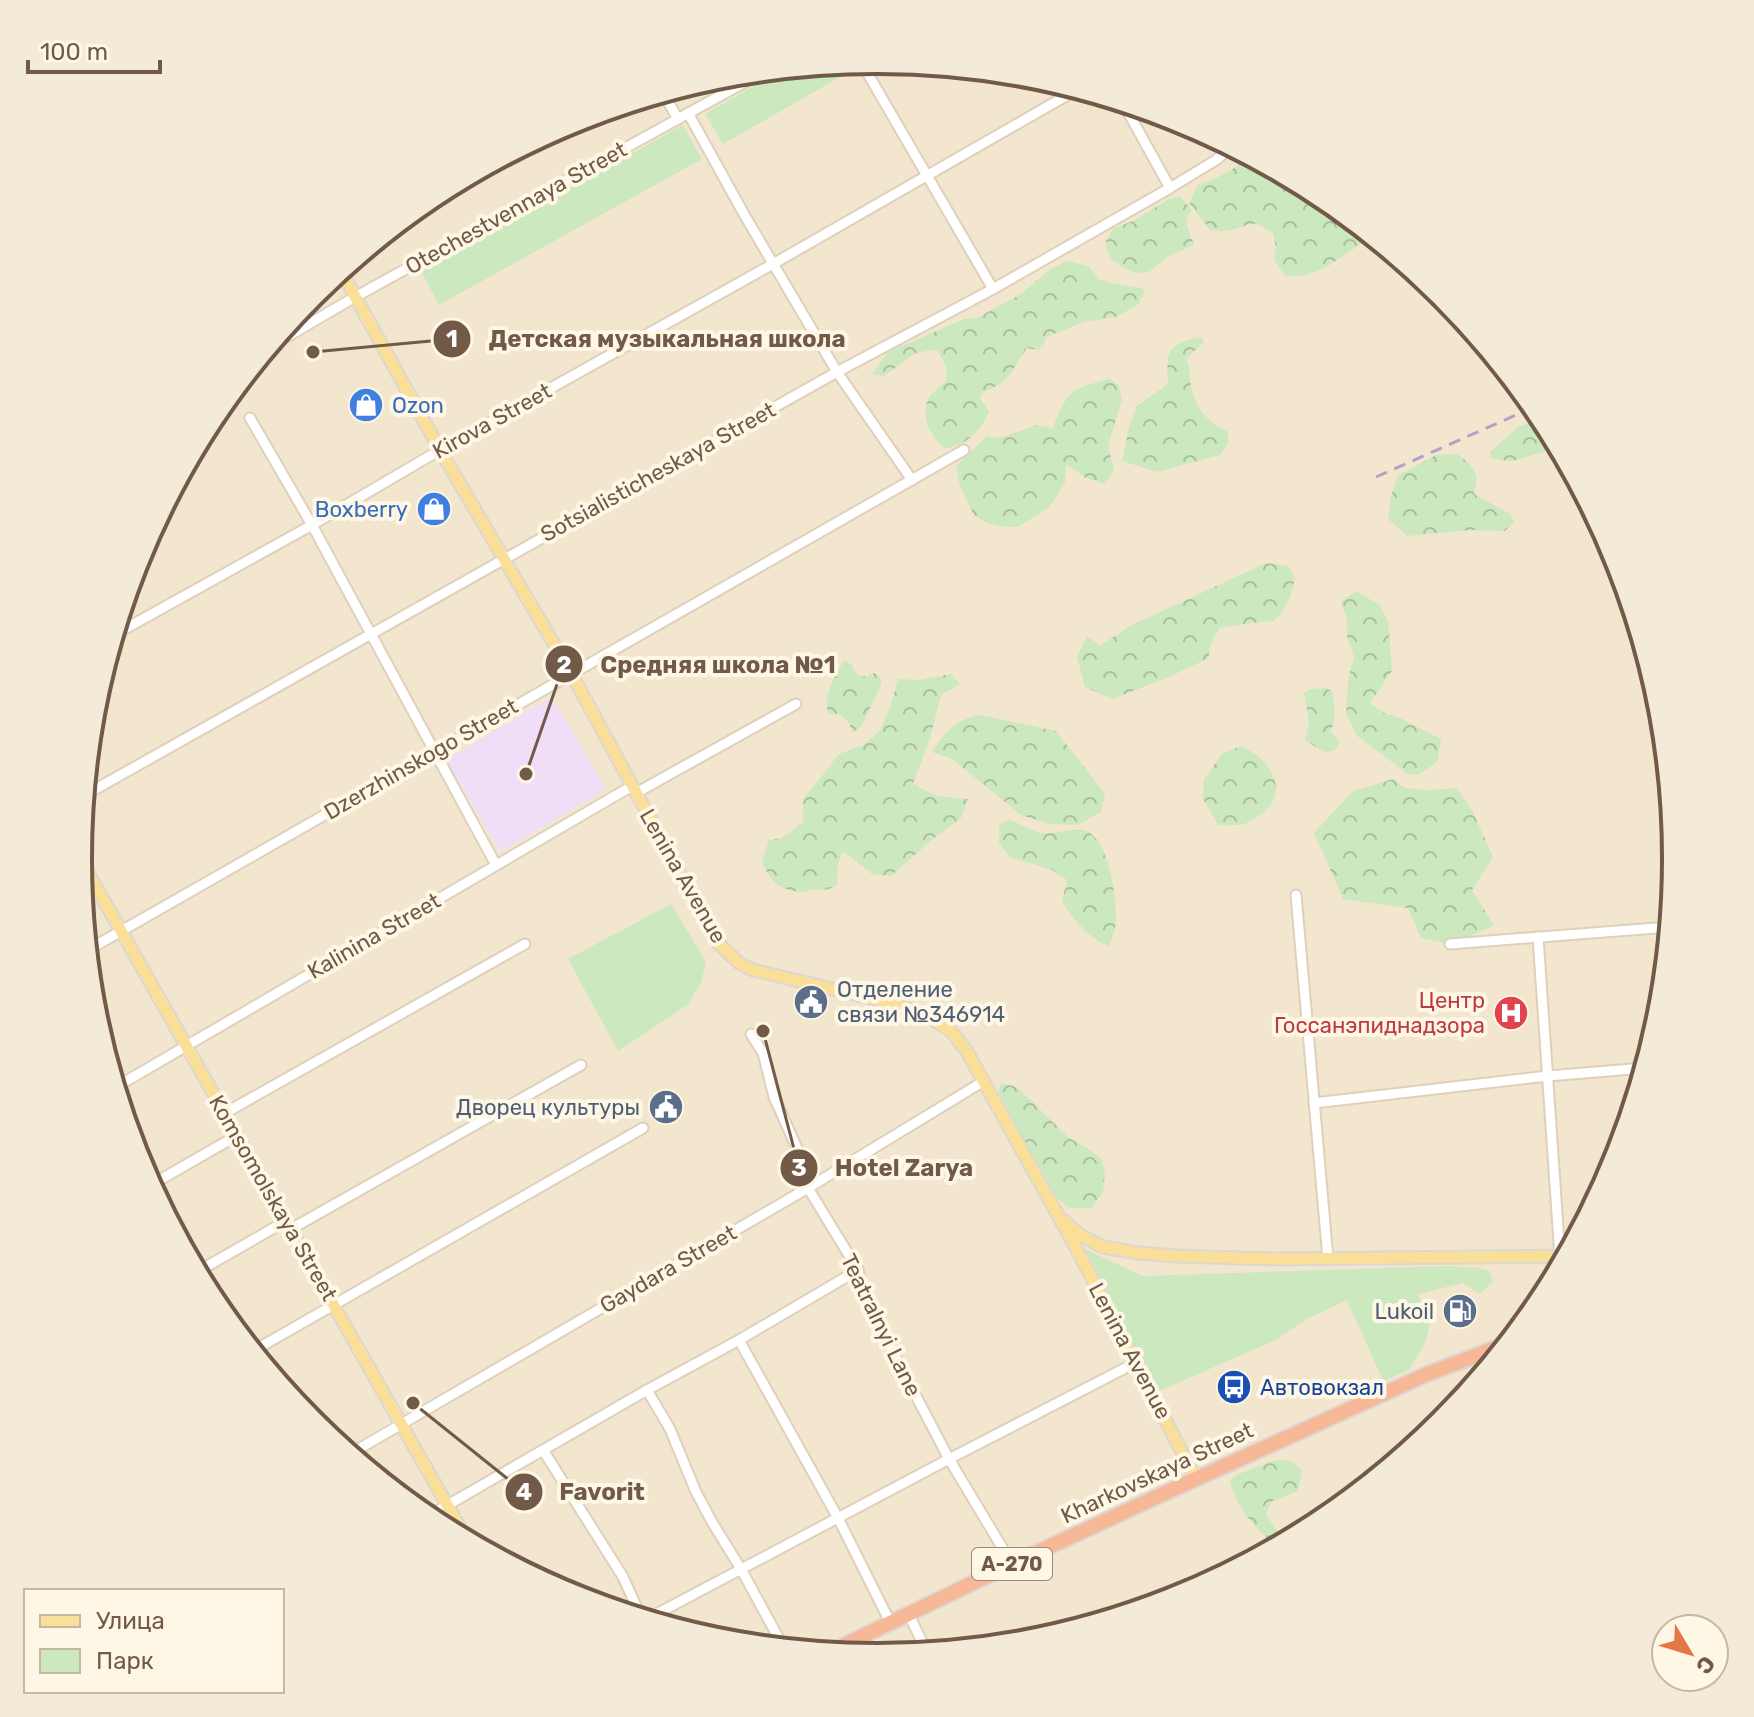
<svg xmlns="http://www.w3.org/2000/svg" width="1754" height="1717" viewBox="0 0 1754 1717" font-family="Rubik,sans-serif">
<defs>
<pattern id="forest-crowns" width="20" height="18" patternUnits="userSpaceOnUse" patternTransform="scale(2)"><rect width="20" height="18" fill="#cce8bf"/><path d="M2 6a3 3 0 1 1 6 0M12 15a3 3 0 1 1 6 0" fill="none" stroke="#aabf9d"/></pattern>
</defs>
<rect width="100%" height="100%" fill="#fcf3e0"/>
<circle fill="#f3e6ce" cx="877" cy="859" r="796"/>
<polygon fill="#f0ddf8" points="552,697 606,789 501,852 446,760"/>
<g fill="url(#forest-crowns)">
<path d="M1248,156L1321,195L1373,237C1342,253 1323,279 1285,276L1274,260L1276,247L1273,233C1250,217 1253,226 1230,230C1224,232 1216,231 1210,230L1189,203L1198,185C1217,178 1234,171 1248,156Z"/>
<path d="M1180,196L1192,210C1181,222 1190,231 1194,245L1167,257L1149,272L1135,273L1126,269L1112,260L1106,248V241L1113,229L1135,220L1167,200Z"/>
<path d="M1066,261L1088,266L1101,281L1145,289L1139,304L1116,317L1084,322L1046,337L1044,345L1038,350L1027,348C1011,371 1011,382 983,392L980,398L989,412C981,430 965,447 945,448C929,437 918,412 931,395C935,390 941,386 946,381L947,368L937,349L916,353L884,376L872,374L888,352L964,319L977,318L1021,294L1049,270Z"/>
<path d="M1201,337L1204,342L1186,359C1191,369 1189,375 1191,385C1195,407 1207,423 1227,431L1229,441L1220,455L1157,472L1122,461L1129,427L1137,406L1168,384C1166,352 1167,343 1201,337Z"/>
<path d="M1110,379L1119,386L1122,399L1108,446L1114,470L1105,484L1086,478L1066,464L1065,483L1049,507L1018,527H1004L987,523L974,515L960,486L956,466L987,436L999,438L1037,425L1053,428C1068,390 1070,389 1110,379Z"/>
<polygon points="1542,420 1544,421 1562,455 1551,450 1512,461 1492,459 1490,452 1519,426"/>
<polygon points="1457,454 1469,463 1477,476 1474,494 1510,514 1514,522 1505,531 1470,530 1407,536 1388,519 1391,497 1397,476 1436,455"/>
<path d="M1266,563L1288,566L1295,577C1292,596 1287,607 1274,621L1252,623L1220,628C1213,637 1209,646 1209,658L1169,677L1112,699L1085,687L1077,657L1087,636L1100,646L1128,627Z"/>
<polygon points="1357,591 1379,605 1388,620 1392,671 1370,703 1382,712 1400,718 1441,739 1437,762 1418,775 1408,774 1356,735 1346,713 1348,680 1354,657 1347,637 1347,619 1341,601"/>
<path d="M845,660L853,666L856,674L866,677L874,673L880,677L882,683L862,725L853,733C848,719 844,714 828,713C824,694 834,675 845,660Z"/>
<path d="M951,674L960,684L941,695L930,738L913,784L937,796L968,799L961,818L934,838L891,876L872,874L843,851L838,863L837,885C824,892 826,889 813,890C800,891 813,894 800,892C779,890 770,880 762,862L769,840L782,838L803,822V800L839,754L863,745L880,731L891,705L898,679L919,680Z"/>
<polygon points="1327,688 1333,693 1335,717 1331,732 1340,742 1334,751 1324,752 1305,740 1309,722 1304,693 1311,689"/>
<path d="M980,715L1056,731L1105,794L1101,812L1078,825L1050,824L1021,815L952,759L932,752C947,731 954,720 980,715Z"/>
<path d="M1241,746C1269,758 1293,792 1260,815C1255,818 1249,823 1244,824C1236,826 1226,825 1218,825L1203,799L1204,779L1223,753Z"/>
<polygon points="1393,779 1405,788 1426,790 1457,788 1472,810 1493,857 1472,890 1494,926 1450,944 1421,938 1408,908 1343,899 1314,833 1353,791"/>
<path d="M1008,820C1019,822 1029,830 1042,833C1056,835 1071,826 1086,831C1110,840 1117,901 1116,923C1115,931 1111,939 1109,947C1088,936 1074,921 1062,901L1067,880L1052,870L1010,857L999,843V824Z"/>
<polygon points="1001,1083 1017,1087 1068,1137 1090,1150 1102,1160 1105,1173 1103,1192 1092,1208 1069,1208 1055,1196 998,1093"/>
<path d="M1276,1460C1288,1459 1293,1462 1302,1470L1298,1491L1271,1502L1266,1515L1282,1537L1283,1543L1267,1551L1266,1537C1250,1522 1234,1502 1230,1481L1236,1475Z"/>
</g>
<g fill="#cce8bf">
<polygon points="856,62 859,66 723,144 705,114 783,69"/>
<polygon points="683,125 702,159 439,305 421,271"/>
<polygon points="671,904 706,962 701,983 687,1005 618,1051 568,959"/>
<polygon points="1074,1244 1143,1276 1448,1266 1479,1268 1489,1271 1493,1282 1480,1294 1463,1283 1418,1294 1430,1322 1426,1341 1409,1370 1383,1381 1347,1300 1309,1318 1274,1341 1152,1394"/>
</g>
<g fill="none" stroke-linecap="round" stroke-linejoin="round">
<g stroke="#dfd0bc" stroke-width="13">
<g id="minor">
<polyline points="861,62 993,289"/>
<polyline points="663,93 678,119"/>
<polyline points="1123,103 1170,188"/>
<polyline points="688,113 745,216 837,372 912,480"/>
<polyline points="268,348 355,297 765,71"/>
<polyline points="250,418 312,525 496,865"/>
<polyline points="114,635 312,525 440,450 773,264 1078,89"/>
<polyline points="636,793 796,704"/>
<polyline points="85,795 837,372 993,289 1170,188 1216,160 1231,147"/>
<polyline points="1296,895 1328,1259"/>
<polyline points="1538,937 1560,1257"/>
<polyline points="1450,944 1669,927"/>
<polyline points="88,950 964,450"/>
<polyline points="751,1034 763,1053 774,1097 806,1168 808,1188 858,1270 863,1290 881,1329 949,1459 1012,1564"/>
<polyline points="116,1087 632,786"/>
<polyline points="1314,1103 1548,1076 1644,1068"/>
<polyline points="225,1113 525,944"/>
<polyline points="151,1185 238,1135"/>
<polyline points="291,1229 581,1065"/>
<polyline points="197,1272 286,1221"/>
<polyline points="739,1340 838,1518 891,1624"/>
<polyline points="253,1351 643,1128"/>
<polyline points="647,1390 670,1429 696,1492 712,1522 741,1569 784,1648"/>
<polyline points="543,1450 623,1577 641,1617"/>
<polyline points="350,1454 808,1188 984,1081"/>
<polyline points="427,1517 647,1390 739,1340 858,1270"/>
<polyline points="909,1615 927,1652"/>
<polyline points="647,1619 949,1459 1135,1363"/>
</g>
</g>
<g stroke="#ddd7d3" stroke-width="15">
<g id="major">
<polyline points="341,271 440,450 571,673 718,943 739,963 753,970 895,1004 926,1015 951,1031 966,1050 1074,1244 1196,1479"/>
<polyline points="79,857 467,1540"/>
<polyline points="1064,1221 1080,1235 1103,1247 1138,1253 1177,1256 1273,1259 1565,1256"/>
</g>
</g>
<g stroke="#ddd7d3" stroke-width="18">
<polyline id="highway" points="830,1652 1012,1564 1176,1488 1425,1375 1506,1344"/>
</g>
<use href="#minor" stroke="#fff" stroke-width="9"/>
<use href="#major" stroke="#fadf98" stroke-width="11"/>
<use href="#highway" stroke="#f6b896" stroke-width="14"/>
<polyline stroke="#b6a0c4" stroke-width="3" stroke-dasharray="12 8" stroke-linecap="butt" points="1376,477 1534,407"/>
</g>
<defs>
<g id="shop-disc" transform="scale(1.8)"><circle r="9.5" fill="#3f7fe0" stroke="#fff7e5"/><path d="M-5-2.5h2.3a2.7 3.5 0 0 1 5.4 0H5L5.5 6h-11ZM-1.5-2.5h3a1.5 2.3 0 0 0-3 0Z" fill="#fff"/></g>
<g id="civic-disc" transform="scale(1.8)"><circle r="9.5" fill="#5c6f8a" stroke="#fff7e5"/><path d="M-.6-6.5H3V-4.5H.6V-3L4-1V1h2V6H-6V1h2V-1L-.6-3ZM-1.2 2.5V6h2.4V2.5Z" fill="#fff"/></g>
<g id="hospital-disc" transform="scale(1.8)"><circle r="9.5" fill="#e0444e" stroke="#fff7e5"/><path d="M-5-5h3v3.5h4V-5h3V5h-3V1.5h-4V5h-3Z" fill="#fff"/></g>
<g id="fuel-disc" transform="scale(1.8)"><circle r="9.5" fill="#5c6f8a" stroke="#fff7e5"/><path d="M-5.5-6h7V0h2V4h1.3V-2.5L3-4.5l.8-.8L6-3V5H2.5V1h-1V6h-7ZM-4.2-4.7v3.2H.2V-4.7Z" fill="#fff"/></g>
<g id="bus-disc" transform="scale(1.8)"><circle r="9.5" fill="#1a4fb4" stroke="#fff7e5"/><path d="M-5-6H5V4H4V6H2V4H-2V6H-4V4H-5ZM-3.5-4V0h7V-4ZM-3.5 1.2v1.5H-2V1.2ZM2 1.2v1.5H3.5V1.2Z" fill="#fff"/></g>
</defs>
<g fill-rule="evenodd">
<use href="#shop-disc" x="366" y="405"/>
<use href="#shop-disc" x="434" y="509"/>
<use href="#civic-disc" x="811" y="1002"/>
<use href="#hospital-disc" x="1511" y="1013"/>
<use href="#civic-disc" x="666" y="1107"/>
<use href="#fuel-disc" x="1460" y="1311"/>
<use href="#bus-disc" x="1234" y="1387"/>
</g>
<g text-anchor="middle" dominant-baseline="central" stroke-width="8" stroke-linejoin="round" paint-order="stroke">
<rect fill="#fff7e5" stroke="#9c8977" stroke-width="2" x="972" y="1548" width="80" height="32" rx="6"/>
<g font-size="20" font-weight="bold" fill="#725a48">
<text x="1012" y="1564">А-270</text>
</g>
<g font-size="22" fill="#725a48" stroke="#fff7e5">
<text transform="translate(516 208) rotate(-29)">Otechestvennaya Street</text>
<text transform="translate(492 421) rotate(-29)">Kirova Street</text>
<text transform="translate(658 472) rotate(-29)">Sotsialisticheskaya Street</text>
<text transform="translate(421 759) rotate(-30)">Dzerzhinskogo Street</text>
<text transform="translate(683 876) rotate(60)">Lenina Avenue</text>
<text transform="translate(374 936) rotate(-30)">Kalinina Street</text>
<text transform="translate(273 1198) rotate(60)">Komsomolskaya Street</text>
<text transform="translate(668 1269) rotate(-30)">Gaydara Street</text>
<text transform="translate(881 1325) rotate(64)">Teatralnyi Lane</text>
<text transform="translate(1130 1351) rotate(62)">Lenina Avenue</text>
<text transform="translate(1157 1473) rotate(-25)">Kharkovskaya Street</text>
</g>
<g font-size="22" fill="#366cbe" stroke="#fff7e5" text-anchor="start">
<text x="392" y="405">Ozon</text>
<text x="408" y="509" text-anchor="end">Boxberry</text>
</g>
<g font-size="22" fill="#4e5e75" stroke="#fff7e5" text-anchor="end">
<text x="837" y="989" text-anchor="start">Отделение<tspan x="837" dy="25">связи №346914</tspan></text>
<text x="640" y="1107">Дворец культуры</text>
<text x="1434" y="1311">Lukoil</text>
</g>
<g font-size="22" fill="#be3a42" stroke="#fff7e5" text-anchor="end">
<text x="1485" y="1000">Центр<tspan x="1485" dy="25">Госсанэпиднадзора</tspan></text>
</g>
<g font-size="22" fill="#164399" stroke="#fff7e5" text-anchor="start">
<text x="1260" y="1387">Автовокзал</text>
</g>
</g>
<path d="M0 0H1754V1717H0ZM876 74H878A784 784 0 0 1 1662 858V859A784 784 0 0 1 878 1643H876A784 784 0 0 1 92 859V858A784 784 0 0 1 876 74Z" fill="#f4ead8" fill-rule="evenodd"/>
<path fill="none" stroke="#725a48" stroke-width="4" d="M876 74H878A784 784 0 0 1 1662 858V859A784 784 0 0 1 878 1643H876A784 784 0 0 1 92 859V858A784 784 0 0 1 876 74Z"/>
<path fill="none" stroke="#725a48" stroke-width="3" d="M313 352L452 339M526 774L564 664M763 1031L799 1168M413 1403L524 1492"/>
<g fill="#725a48" stroke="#fff7e5" stroke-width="3">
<circle cx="313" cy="352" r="8"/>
<circle cx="526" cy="774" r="8"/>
<circle cx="763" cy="1031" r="8"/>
<circle cx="413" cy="1403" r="8"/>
<circle cx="452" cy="339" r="20"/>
<circle cx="564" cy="664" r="20"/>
<circle cx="799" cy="1168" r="20"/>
<circle cx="524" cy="1492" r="20"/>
</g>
<g font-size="24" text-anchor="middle" font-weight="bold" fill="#fff">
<text x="452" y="347">1</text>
<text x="564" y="673">2</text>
<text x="799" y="1176">3</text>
<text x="524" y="1500">4</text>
</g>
<g font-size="24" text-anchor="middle" font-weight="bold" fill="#725a48" stroke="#fff7e5" stroke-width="8" stroke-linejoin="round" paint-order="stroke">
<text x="667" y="347">Детская музыкальная школа</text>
<text x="718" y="673">Средняя школа №1</text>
<text x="904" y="1176">Hotel Zarya</text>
<text x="602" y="1500">Favorit</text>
</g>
<rect x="24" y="1589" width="260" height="104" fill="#fff7e5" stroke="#c7b8a6" stroke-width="2"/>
<rect x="40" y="1615" width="40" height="12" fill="#fadf98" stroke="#c7b8a6" stroke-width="2"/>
<text x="96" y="1629" font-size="24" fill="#725a48">Улица</text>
<rect x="40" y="1649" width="40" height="24" fill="#cce8bf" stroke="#c7b8a6" stroke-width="2"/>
<text x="96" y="1669" font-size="24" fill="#725a48">Парк</text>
<g transform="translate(1690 1653) rotate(128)"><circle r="38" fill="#fff7e5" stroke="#c7b8a6" stroke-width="2"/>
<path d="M0-6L14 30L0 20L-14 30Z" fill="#e57745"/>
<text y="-12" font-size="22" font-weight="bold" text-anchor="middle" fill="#725a48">С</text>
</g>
<path d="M28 60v12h132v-12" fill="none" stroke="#725a48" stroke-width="4"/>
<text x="40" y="60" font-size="24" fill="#725a48" stroke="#fff7e5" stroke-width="6" paint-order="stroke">100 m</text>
</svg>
